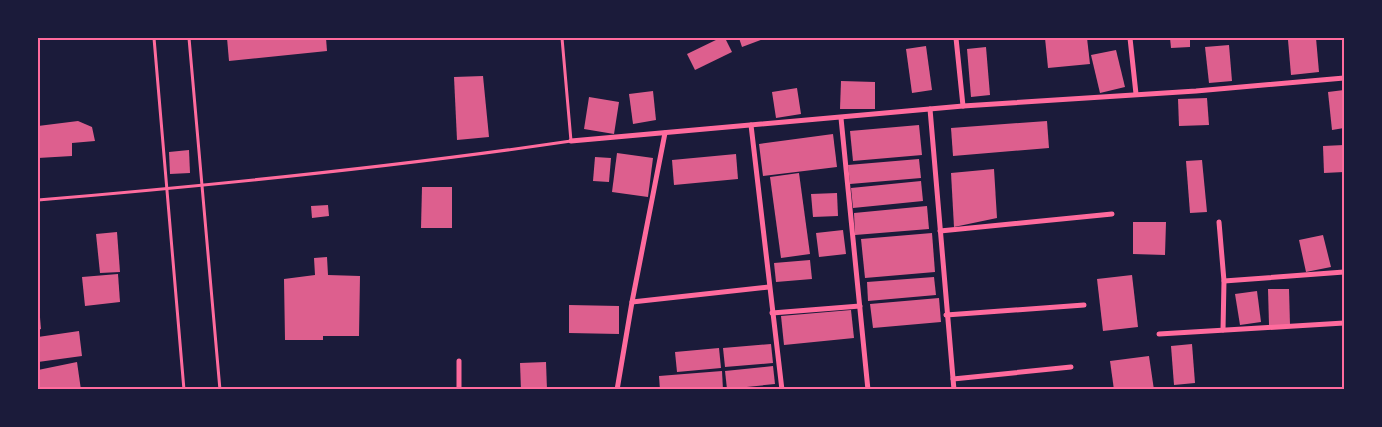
<svg xmlns="http://www.w3.org/2000/svg" width="1382" height="427" viewBox="0 0 1382 427" font-family="Georgia,serif">
<rect width="100%" height="100%" fill="#1b1b3a"/>
<g fill="#dd5f8e">
<polygon points="227,38 326,38 327,51 229,61"/>
<polygon points="720,38 725,38 732,52 695,70 687,54"/>
<polygon points="739,38 766,38 742,47"/>
<polygon points="1045,38 1087,38 1090,64 1048,68"/>
<polygon points="1170,38 1190,38 1190,47 1171,48"/>
<polygon points="1316,38 1319,72 1291,75 1288,40"/>
<polygon points="1229,45 1232,81 1209,83 1205,47"/>
<polygon points="926,46 932,90 912,93 906,49"/>
<polygon points="986,47 990,95 971,97 967,49"/>
<polygon points="1116,50 1125,87 1100,93 1091,55"/>
<polygon points="483,76 489,137 457,140 454,77"/>
<polygon points="841,81 875,82 875,109 840,109"/>
<polygon points="797,88 801,114 776,118 772,92"/>
<polygon points="1344,90 1344,128 1332,130 1328,92"/>
<polygon points="653,91 656,120 633,124 629,94"/>
<polygon points="589,97 619,102 614,134 584,129"/>
<polygon points="1207,98 1209,125 1179,126 1178,99"/>
<polygon points="78,121 92,127 95,141 72,143 72,156 38,158 38,126"/>
<polygon points="1047,121 1049,148 953,156 951,128"/>
<polygon points="919,125 922,155 853,161 850,131"/>
<polygon points="833,134 837,167 763,176 759,144"/>
<polygon points="1344,145 1344,172 1324,173 1323,146"/>
<polygon points="189,150 190,173 170,174 169,152"/>
<polygon points="617,153 653,158 648,197 612,192"/>
<polygon points="736,154 738,179 674,185 672,160"/>
<polygon points="595,157 611,158 609,182 593,181"/>
<polygon points="919,159 921,178 850,184 848,165"/>
<polygon points="1202,160 1207,212 1190,213 1186,161"/>
<polygon points="994,169 997,218 954,227 951,173"/>
<polygon points="799,173 810,254 781,258 770,177"/>
<polygon points="921,181 923,201 853,208 851,188"/>
<polygon points="422,187 452,187 452,228 421,228"/>
<polygon points="837,193 838,216 813,217 811,194"/>
<polygon points="328,205 329,216 312,218 311,206"/>
<polygon points="927,206 929,229 855,235 854,213"/>
<polygon points="1133,222 1166,222 1165,255 1133,254"/>
<polygon points="843,230 846,254 819,257 816,233"/>
<polygon points="117,232 120,272 100,273 96,234"/>
<polygon points="932,233 935,272 865,278 861,239"/>
<polygon points="1323,235 1331,267 1306,272 1299,240"/>
<polygon points="327,257 328,275 360,276 359,336 323,336 323,340 285,340 284,279 315,275 314,258"/>
<polygon points="810,260 812,279 776,282 774,263"/>
<polygon points="118,274 120,302 85,306 82,277"/>
<polygon points="1132,275 1138,327 1103,331 1097,279"/>
<polygon points="934,277 936,295 868,301 867,282"/>
<polygon points="1268,289 1289,289 1290,325 1269,325"/>
<polygon points="1257,291 1261,322 1240,325 1235,294"/>
<polygon points="939,298 941,322 873,328 870,304"/>
<polygon points="569,305 619,306 619,334 569,333"/>
<polygon points="38,306 39,306 41,329 38,330"/>
<polygon points="851,310 854,338 784,345 781,316"/>
<polygon points="79,331 82,356 38,362 38,337"/>
<polygon points="771,344 773,363 725,367 723,348"/>
<polygon points="1192,344 1195,383 1174,385 1171,346"/>
<polygon points="719,348 721,368 677,372 675,352"/>
<polygon points="1149,356 1154,390 1114,390 1110,361"/>
<polygon points="77,362 81,390 38,390 38,370"/>
<polygon points="546,362 547,390 521,390 520,363"/>
<polygon points="773,366 775,384 727,389 725,371"/>
<polygon points="722,371 723,390 660,390 659,376"/>
</g>
<g fill="none" stroke-linecap="round" stroke-linejoin="round">
<g stroke="#ff6b9d" stroke-width="3">
<polyline points="154,38 184,390"/>
<polyline points="189,38 220,390"/>
<path d="M38,200C216,185 394,167 571,141L562,38"/>
</g>
<g stroke="#ff6b9d" stroke-width="5">
<polyline points="956,38 963,106"/>
<polyline points="1130,38 1136,94"/>
<polyline points="930,109 954,390"/>
<polyline points="841,118 868,390"/>
<polyline points="751,125 782,390"/>
<polyline points="571,141 963,106 1196,91 1344,78"/>
<polyline points="1219,222 1224,281 1223,330"/>
<polyline points="940,231 1112,214"/>
<polyline points="1224,281 1344,272"/>
<polyline points="632,302 769,287"/>
<polyline points="772,313 860,306"/>
<polyline points="946,315 1084,305"/>
<polyline points="1159,334 1344,323"/>
<polyline points="459,361 459,390"/>
<polyline points="953,379 1071,367"/>
<polyline points="617,390 632,302 665,133"/>
</g>
</g>
<rect width="1382" height="427" fill="none" stroke="#1b1b3a" stroke-width="78"/>
<rect x="39" y="39" width="1304" height="349" fill="none" stroke="#ff6b9d" stroke-width="2"/>
</svg>
